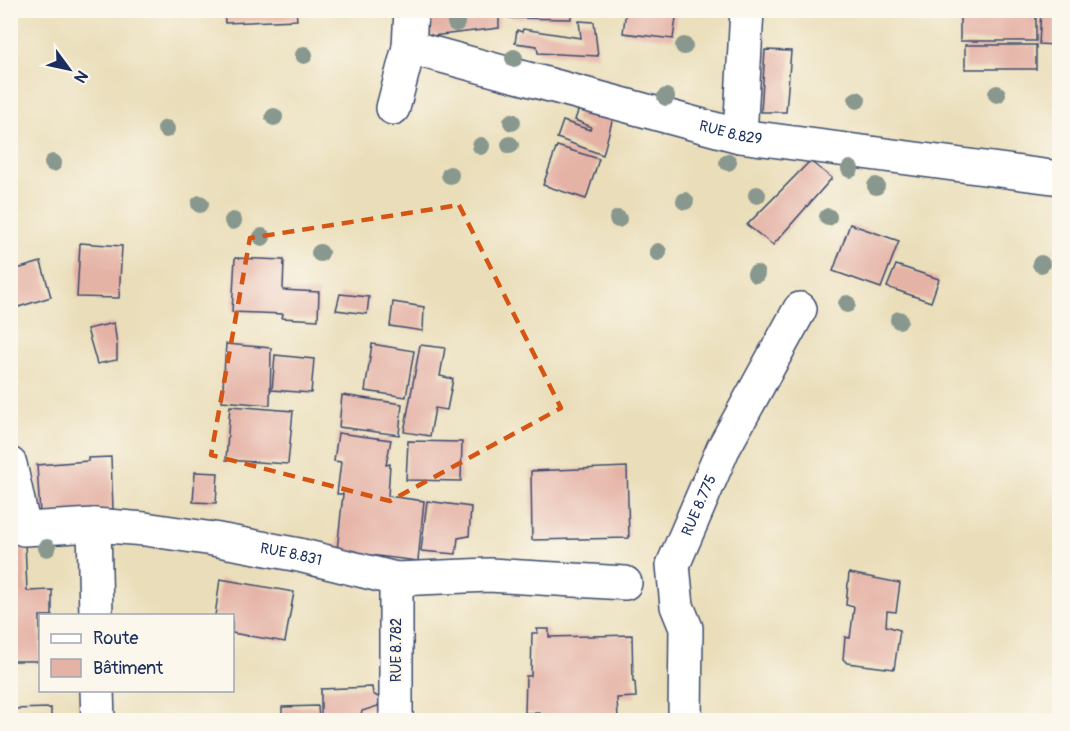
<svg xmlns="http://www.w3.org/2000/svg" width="1070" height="731" viewBox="0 0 1070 731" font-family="Pangolin,sans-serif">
<rect width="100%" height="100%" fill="#fbf7ec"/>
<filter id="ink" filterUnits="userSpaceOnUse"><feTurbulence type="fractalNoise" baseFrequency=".0167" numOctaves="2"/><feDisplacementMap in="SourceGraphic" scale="12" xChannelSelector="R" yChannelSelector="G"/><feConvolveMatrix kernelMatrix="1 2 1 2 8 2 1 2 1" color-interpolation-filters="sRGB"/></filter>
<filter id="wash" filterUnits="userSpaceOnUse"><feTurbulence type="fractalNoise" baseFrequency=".008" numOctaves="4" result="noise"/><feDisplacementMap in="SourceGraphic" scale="24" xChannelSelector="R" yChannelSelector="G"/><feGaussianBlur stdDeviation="1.35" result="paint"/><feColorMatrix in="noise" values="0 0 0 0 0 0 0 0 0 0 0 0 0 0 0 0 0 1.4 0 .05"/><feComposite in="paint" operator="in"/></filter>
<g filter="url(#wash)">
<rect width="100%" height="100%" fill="#eadeba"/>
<g id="blocks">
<g fill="#e5b2a6">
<polygon points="224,10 296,10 297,20 225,23"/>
<polygon points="424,10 499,10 499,28 424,37"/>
<polygon points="510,10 571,10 571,19 510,18"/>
<polygon points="626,10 677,10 673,39 623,33"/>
<rect x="960" y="10" width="76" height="31"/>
<polygon points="1041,10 1056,10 1054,45 1039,44"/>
<polygon points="579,21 594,22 598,56 538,53 537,46 515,43 517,30 522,32 523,29 581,38"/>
<rect x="965" y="45" width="71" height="24"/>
<polygon points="765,50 791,51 786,112 761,112"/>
<polygon points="581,102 614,114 603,155 557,138 563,121 590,130 591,127 575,120"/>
<polygon points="557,146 599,159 586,199 543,185"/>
<polygon points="810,161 832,178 773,245 747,225"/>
<polygon points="850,224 899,241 881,288 833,271"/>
<polygon points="80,243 122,246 119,298 77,297"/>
<polygon points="235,258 284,260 283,290 319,292 318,320 282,318 283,314 232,312"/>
<polygon points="41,262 51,297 15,308 10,291 10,271"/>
<polygon points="896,265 939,279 931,302 887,287"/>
<polygon points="340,294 369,297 367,314 336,310"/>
<polygon points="393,302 424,307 423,331 390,326"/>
<polygon points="114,323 117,345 117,360 97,364 87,329"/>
<polygon points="226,344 271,348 270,405 222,401"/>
<polygon points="372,344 414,351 406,397 365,391"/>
<polygon points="420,345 445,348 440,376 453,379 447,410 435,408 430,436 404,432"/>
<polygon points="275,355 314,359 311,393 272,390"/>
<polygon points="342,395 402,404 399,435 339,427"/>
<polygon points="230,406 293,411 288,464 226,460"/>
<polygon points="338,433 391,440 386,465 390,464 388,496 424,501 418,561 337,551 343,494 337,494 341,462 334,461"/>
<polygon points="408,441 462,442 461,481 406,480"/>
<polygon points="111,457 113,509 40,514 37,465 88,461 88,458"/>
<polygon points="627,467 629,538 532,540 531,471"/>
<polygon points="195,472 218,473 216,503 193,502"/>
<polygon points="427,501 471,507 469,536 458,538 456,554 421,551"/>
<polygon points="25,542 27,591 52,590 52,616 40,616 40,661 11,661 10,546"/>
<polygon points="849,573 900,583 896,612 887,611 886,626 900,630 894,669 847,663 843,659 845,637 850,638 854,607 846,605"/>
<polygon points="220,579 294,592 285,642 232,633 232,616 215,616"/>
<polygon points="537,629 549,629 549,637 632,635 633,682 635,682 636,697 617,698 618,720 539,720 540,713 525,713 526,676 531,676 532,633 538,633"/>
<polygon points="372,687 373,694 380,698 378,706 362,711 359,720 321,720 321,689"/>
<polygon points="318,706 319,720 282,720 282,707"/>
<polygon points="51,708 51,720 10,720 10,709"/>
</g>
</g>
</g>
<g filter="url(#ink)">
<use href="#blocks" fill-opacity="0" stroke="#3a496c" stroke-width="1.5"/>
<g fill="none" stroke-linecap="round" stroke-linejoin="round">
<g stroke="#3a496c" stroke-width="36">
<g id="street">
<path id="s1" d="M409,47L740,136L1060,178"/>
<polyline points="393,108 409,47 411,10"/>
<polyline points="740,136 747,10"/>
<path id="s2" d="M10,464L24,529L94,525L145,529L213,539L299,555L396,579L489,575L625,583"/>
<polyline points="94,525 96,616"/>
<polyline points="97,690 98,720"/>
<polyline points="396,720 396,579"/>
<path id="s3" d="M685,720L686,628L677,606L673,565L723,449L800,309"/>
</g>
</g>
<use href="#street" stroke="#fff" stroke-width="33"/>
</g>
<g fill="#89988e">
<circle cx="456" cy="23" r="9"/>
<circle cx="684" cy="46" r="9"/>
<circle cx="304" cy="55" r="9"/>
<circle cx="514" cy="58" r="9"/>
<circle cx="997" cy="94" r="9"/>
<circle cx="666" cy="97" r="9"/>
<circle cx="857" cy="100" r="9"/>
<circle cx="274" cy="117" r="9"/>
<circle cx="512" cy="122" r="9"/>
<circle cx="166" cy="129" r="9"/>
<circle cx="510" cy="145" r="9"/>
<circle cx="481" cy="146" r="9"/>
<circle cx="728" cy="162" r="9"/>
<circle cx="53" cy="163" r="9"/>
<circle cx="850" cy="169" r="9"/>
<circle cx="450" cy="175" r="9"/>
<circle cx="876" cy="186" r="9"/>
<circle cx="757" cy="195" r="9"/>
<circle cx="685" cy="201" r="9"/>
<circle cx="200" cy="204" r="9"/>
<circle cx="828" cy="217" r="9"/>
<circle cx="618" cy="219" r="9"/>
<circle cx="233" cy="221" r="9"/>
<circle cx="262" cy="237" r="9"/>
<circle cx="658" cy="252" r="9"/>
<circle cx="320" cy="253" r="9"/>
<circle cx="1041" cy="264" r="9"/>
<circle cx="756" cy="274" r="9"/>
<circle cx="847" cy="304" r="9"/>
<circle cx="899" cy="320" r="9"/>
<circle cx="47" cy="548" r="9"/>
</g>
</g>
<path fill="none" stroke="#d45514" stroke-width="4.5" stroke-dasharray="12 8" stroke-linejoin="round" d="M459,205L561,408L390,501L211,455L250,238Z"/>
<g text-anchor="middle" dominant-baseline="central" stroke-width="4.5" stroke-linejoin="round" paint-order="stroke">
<g font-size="15" fill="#1b2f5e" stroke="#fbf7ec">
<text stroke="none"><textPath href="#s1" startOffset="333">RUE 8.829</textPath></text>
<text stroke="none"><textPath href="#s3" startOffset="222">RUE 8.775</textPath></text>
<text stroke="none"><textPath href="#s2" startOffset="336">RUE 8.831</textPath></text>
<text transform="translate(396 650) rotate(-90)">RUE 8.782</text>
</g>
</g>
<rect width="1070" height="731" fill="none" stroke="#fbf7ec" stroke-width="36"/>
<rect x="39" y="614" width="195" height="78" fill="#fbf7ec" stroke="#a1a7b3" stroke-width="1.5"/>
<rect x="51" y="634" width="30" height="9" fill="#ffffff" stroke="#a1a7b3" stroke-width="1.5"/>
<text x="93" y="644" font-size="18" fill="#1b2f5e">Route</text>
<rect x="51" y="659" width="30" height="18" fill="#e5b2a6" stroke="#a1a7b3" stroke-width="1.5"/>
<text x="93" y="674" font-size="18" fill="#1b2f5e">Bâtiment</text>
<g transform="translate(69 69) rotate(123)" stroke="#fbf7ec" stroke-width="4.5" paint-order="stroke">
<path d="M0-4.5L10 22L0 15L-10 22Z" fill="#1b2f5e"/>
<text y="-9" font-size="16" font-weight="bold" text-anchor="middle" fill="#1b2f5e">N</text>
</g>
</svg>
